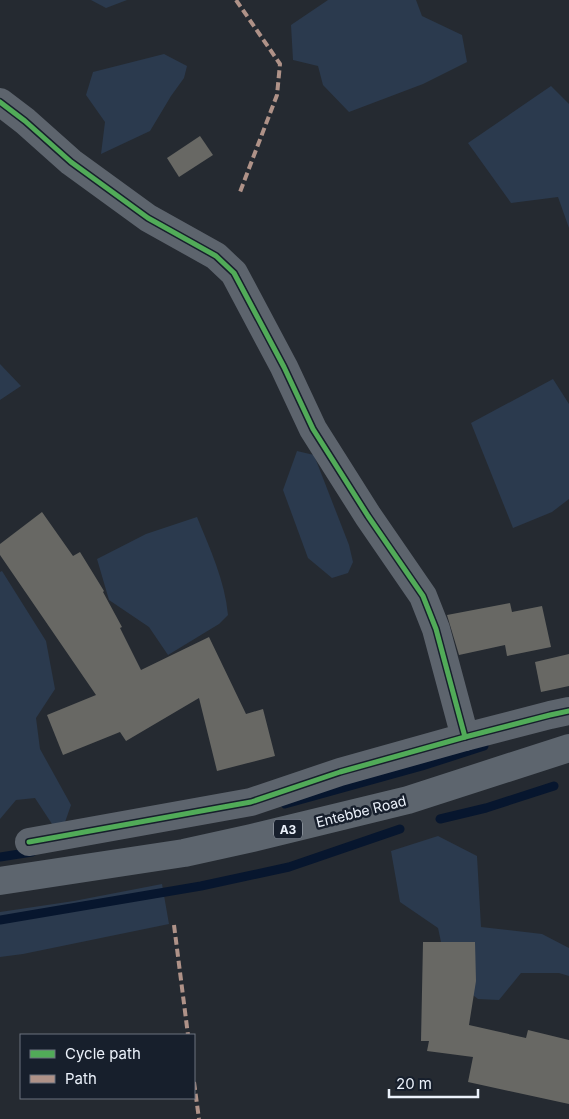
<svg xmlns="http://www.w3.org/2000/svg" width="569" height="1119" viewBox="0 0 569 1119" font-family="Inter,sans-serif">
<rect width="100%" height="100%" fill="#252a31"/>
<g fill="#2b3a4e">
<polygon points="91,0 127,0 106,8"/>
<polygon points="328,0 416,0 422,16 462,35 467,62 423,84 349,112 323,85 318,66 293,60 291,25"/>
<polygon points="164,54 187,66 184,78 171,96 150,131 101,154 105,122 86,95 93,72"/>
<polygon points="551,86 569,104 569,228 558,197 511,203 468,143"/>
<polygon points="0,364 21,386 0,400"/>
<polygon points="553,379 569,404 569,499 552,512 513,528 471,423"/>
<polygon points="297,451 314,455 349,545 353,562 348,573 332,578 308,558 283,490"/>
<path d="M197,517C210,549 225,581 228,615L219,624L168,655L149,627L109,600L97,559L146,534Z"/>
<polygon points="2,571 46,641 55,689 36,718 40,749 71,805 64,825 52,824 35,798 16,800 0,819 0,572"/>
<polygon points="438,836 477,856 481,927 542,934 569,948 569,976 559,973 521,973 499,1000 478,999 474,996 444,956 438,928 400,902 391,851"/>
<polygon points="162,884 169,924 23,954 0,957 0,912 74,901"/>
</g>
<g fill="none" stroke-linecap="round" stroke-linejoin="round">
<g stroke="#07162e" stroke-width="9">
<polyline points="285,804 422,766 484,746"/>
<polyline points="440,819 486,808 554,786"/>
<polyline points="0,857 32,852"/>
<polyline points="0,920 201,886 289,867 400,829"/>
</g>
</g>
<g fill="#686864">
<polygon points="200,136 213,155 179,177 167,158"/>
<polygon points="42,512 73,556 80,552 104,591 103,592 122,627 120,628 141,670 209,637 246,714 263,709 275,756 217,771 199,698 126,741 120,732 63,755 47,715 96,695 0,555 0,544"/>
<polygon points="510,603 512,612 542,606 551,647 507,656 505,645 459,655 447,615"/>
<polygon points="569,654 569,686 541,692 535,662"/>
<polygon points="423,942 475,942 476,981 469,1025 526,1038 528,1030 569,1040 569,1104 468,1082 473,1057 427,1051 429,1041 421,1041"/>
</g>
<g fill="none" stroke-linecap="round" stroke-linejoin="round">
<g stroke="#5d646d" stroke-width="28">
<polyline points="0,102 25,121 71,162 148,218 216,256 234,273 284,367 313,429 368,516 423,596 436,629 465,737"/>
<polyline points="29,842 251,802 340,772 465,737 550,715 569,711"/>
</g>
<polyline stroke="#5d656e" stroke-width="28" points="0,881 184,853 252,838 408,800 569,748"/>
<g stroke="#af9288" stroke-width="4" stroke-dasharray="8 4" stroke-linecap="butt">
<polyline points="236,0 280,64 277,95 240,192"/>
<polyline points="174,925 188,1035"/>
<polyline points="194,1082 199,1119"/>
</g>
<g stroke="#171f2c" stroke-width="8">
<g id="cycleway">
<polyline points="0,102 25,121 71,162 148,218 216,256 234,273 284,367 313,429 368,516 423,596 436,629 465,737"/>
<polyline points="29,842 251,802 340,772 465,737 550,715 569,711"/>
</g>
</g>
<use href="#cycleway" stroke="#51ab58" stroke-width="5"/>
</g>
<g text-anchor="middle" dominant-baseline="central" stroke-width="5" stroke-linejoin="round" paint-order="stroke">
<rect fill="#171f2c" stroke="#acb3bd" stroke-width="1" x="274" y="819.5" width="28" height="19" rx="4"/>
<g font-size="12" font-weight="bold" fill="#ecf2fb">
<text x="288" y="829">A3</text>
</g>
<g font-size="14" fill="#ecf2fb" stroke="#171f2c">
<text transform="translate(361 811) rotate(-14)">Entebbe Road</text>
</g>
</g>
<rect x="20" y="1034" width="175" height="65" fill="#171f2c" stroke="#6c737f"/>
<rect x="30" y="1050" width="25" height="8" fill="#51ab58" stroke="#6c737f"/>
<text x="65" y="1059" font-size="15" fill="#ecf2fb">Cycle path</text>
<rect x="30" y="1075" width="25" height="8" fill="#af9288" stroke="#6c737f"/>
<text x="65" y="1084" font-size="15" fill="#ecf2fb">Path</text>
<path d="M389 1089v8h89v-8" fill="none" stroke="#ecf2fb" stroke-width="2.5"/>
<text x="396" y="1089" font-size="15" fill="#ecf2fb" stroke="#171f2c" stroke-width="4" paint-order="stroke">20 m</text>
</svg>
